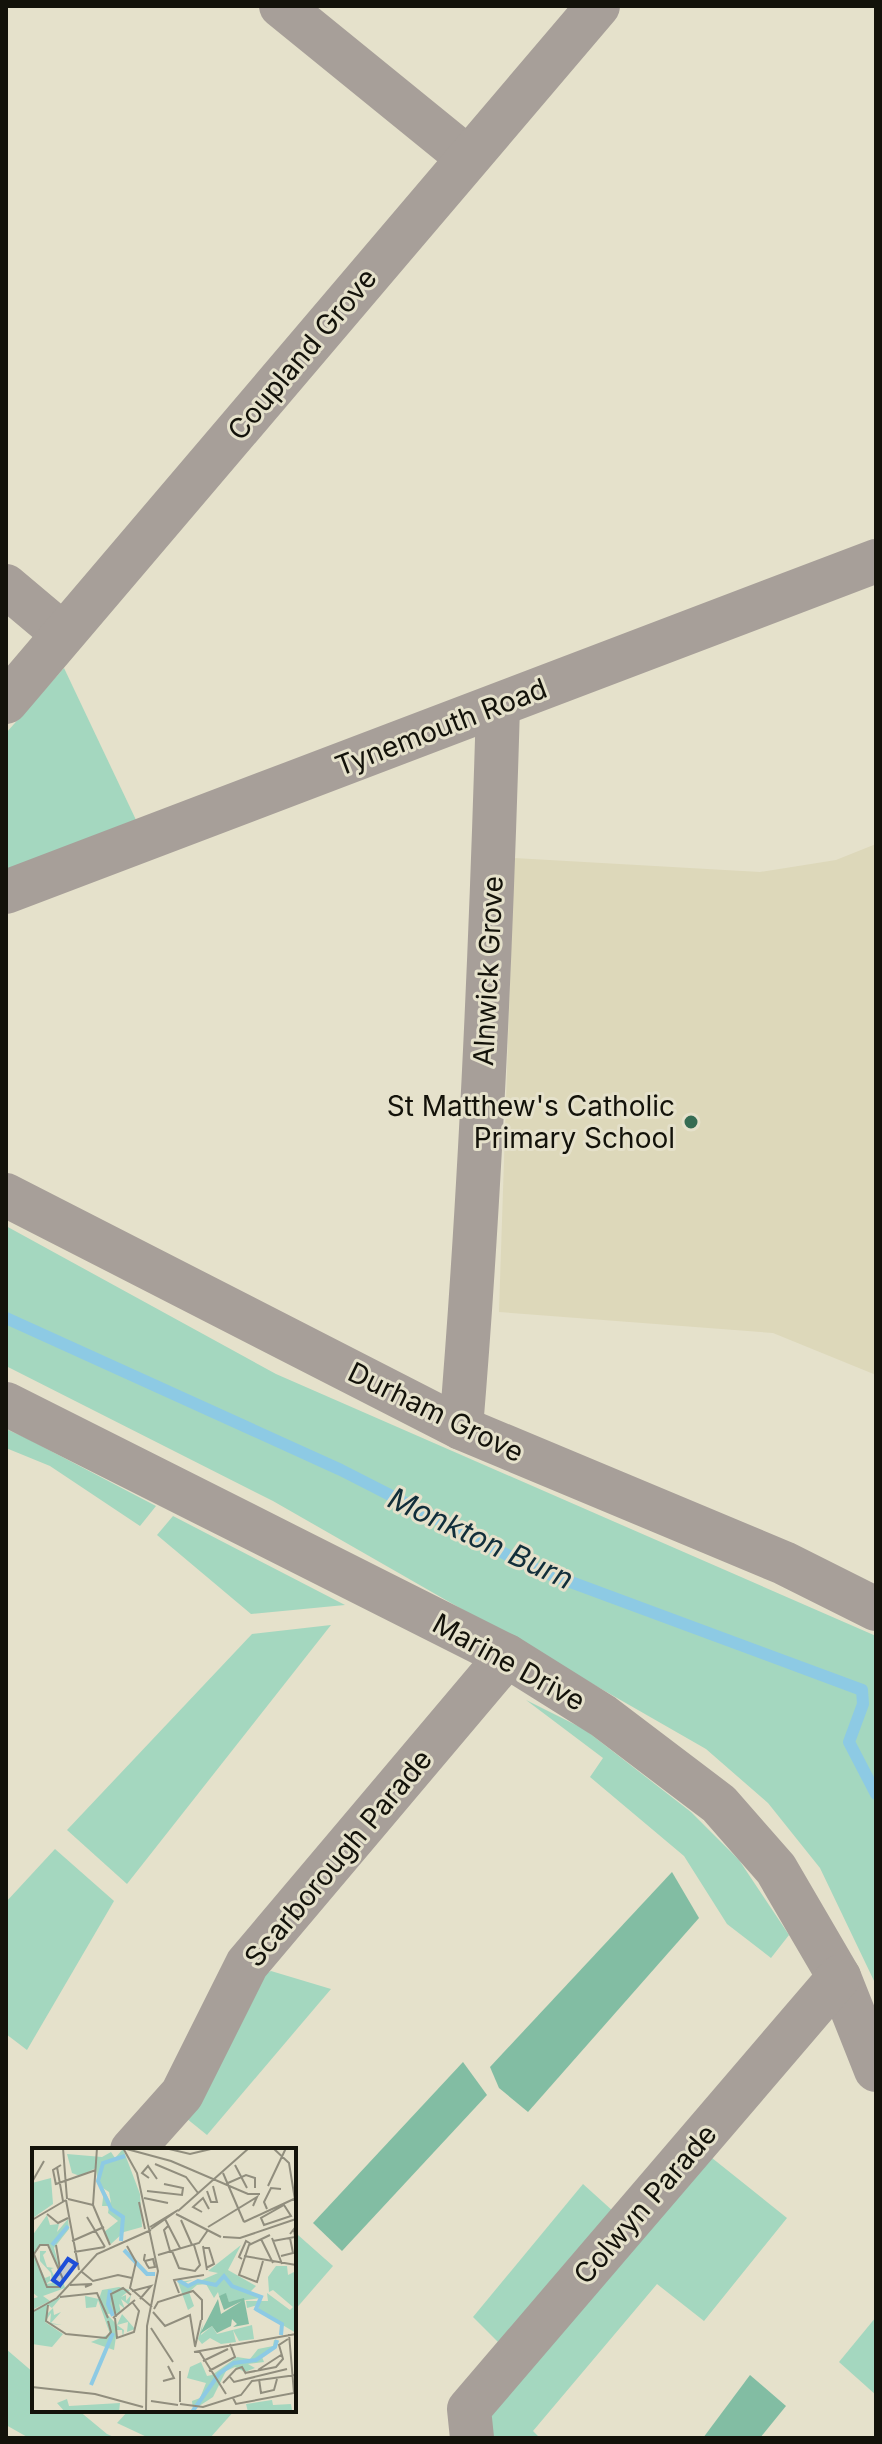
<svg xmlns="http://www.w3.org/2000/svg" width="882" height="2444" viewBox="0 0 882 2444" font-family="Inter,sans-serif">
<rect width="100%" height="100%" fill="#e5e1cb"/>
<polygon fill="#ddd8ba" points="876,844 876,1375 773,1333 499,1312 514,858 760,872 836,860"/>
<g fill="#a4d7bf">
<polygon points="64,668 137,822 6,873 6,733"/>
<polygon points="6,1226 276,1374 876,1636 876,1985 820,1868 768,1803 706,1749 273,1501 6,1366"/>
<polygon points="6,1429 26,1438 156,1506 140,1526 50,1466 6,1448"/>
<polygon points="173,1516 345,1605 251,1614 157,1535"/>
<polygon points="331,1625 127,1884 67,1830 252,1634"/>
<polygon points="526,1700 584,1729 691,1812 739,1860 789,1935 771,1958 727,1924 684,1856 590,1777 603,1758"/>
<polygon points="55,1849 114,1901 27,2050 6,2034 6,1902"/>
<polygon points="271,1971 331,1989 207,2135 181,2114 256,1979"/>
<polygon points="707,2154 787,2218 704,2321 657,2284 533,2431 540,2438 485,2438 484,2416"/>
<polygon points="583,2184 614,2212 500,2344 473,2317"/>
<polygon points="298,2235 333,2266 294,2311 294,2239"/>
<polygon points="876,2317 876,2395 839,2362"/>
<polygon points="6,2349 34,2373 34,2410 78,2410 107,2434 116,2438 29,2438 6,2425"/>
<polygon points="129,2410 235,2410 210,2438 149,2438 117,2423"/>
</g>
<g fill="#82bda3">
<polygon points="672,1872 699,1918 528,2112 499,2088 490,2067"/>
<polygon points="463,2062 487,2095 342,2251 313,2223"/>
<polygon points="750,2375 786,2406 760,2438 703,2438"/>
</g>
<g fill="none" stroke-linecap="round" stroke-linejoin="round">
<polyline stroke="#8dcae4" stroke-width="12" points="6,1318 341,1470 533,1568 862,1690 863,1704 849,1742 876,1794"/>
<g stroke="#a79f99" stroke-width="44">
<polyline points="281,6 468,158"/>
<polyline points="6,586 63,634"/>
<polyline points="6,702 598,6"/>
<polyline points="6,892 876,561"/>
<polyline points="6,1195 461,1428 784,1563 876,1609"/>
<polyline points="6,1404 507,1656 603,1716 719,1804 776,1869 839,1977 876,2070"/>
<path d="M461,1428C481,1188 491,947 498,706"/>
<polyline points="132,2150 182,2094 247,1964 507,1656"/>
<polyline points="472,2438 469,2409 839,1977"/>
</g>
</g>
<circle fill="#356c53" stroke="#e5e1cb" stroke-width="3" cx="691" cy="1122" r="8"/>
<g text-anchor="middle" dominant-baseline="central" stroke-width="6" stroke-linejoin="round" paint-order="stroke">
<g font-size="28" fill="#13120a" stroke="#e5e1cb">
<text transform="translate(302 354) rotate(-50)">Coupland Grove</text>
<text transform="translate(441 727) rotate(-21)">Tynemouth Road</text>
<text transform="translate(488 971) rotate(-87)">Alnwick Grove</text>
<text transform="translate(436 1412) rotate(26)">Durham Grove</text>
<text transform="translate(509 1662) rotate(29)">Marine Drive</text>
<text transform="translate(338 1858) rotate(-50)">Scarborough Parade</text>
<text transform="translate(645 2204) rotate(-49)">Colwyn Parade</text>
</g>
<g font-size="28" fill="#13120a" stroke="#e5e1cb" text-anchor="end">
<text x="675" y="1106">St Matthew's Catholic<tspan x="675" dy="32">Primary School</tspan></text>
</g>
<g font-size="30" font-style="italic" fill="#112e3a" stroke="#e5e1cb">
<text transform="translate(481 1538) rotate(25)">Monkton Burn</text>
</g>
</g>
<g transform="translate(32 2148)">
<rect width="264" height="264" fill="#e5e1cb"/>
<path d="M91,1L108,46L110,79L92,84L79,96L72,84L86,73L76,65L77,58H70L72,42L79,55L77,44L66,37L64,20L48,28L40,25L35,6L70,9L79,4L83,10ZM19,30L21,56L1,70L0,35ZM15,67L18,77L27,76L25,84L36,71L37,81L22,100L33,140L11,148L18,153L0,162V151L6,149L0,144V88ZM9,96L17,97L28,126L21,127L30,128L27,140L19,121L22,120L15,119L11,107L14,104V103H8V113L19,125L20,135L14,136L18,133V128L13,130L2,107ZM209,97L196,122L224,138L217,145L229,150L197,154L194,146L187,148L186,144L182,150L174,136L165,137L157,144L162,158L156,162L146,134L161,132L152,135L156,138L186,125L176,123ZM244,118H255L256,127L264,123V185L227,163L226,157L215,160L214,153H236L235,145L258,162L261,159L241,142L237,144L236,129ZM87,139L98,142L89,149L94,147V153L99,147L97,157L89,151L93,161L87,156L89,165L75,166L85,177L90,166L103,181L95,184L96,174L85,177L92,182L91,190L90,182H85L82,202L59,194L78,186L66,152L64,159L54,160L53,148L67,151L70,142ZM30,148L20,160L16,157L15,166L21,160L22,167L29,164L19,175L30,177L18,176L19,165L13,174L31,186L20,199L0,196V164ZM171,175L169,187L180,178L185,186L220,177L222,191L207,193L201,182L204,194L189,196L178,190L170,196L166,191ZM242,192L247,193L244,200L230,209L232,214L216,216L223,220L213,224L203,219L194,223L181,249L161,262L160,253L168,250L174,235L155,230L158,219L169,214L175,228L180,227L205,209L218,211L226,201L241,198ZM35,251L37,258L88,255L87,264H33L25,255ZM240,252L241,257L259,256L260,262L216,264L214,256Z" fill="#a4d7bf" fill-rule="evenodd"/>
<path d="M194,145L197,154L212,150L217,176L201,179L205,176L200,171L199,178L185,185L180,178L168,186L186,151L189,166L210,153L192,162L187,148Z" fill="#82bda3"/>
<path fill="none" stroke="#8dcae4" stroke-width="4" d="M89,93L91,69L79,61L66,33L71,15L93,8M20,97L36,78M92,102L115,126H123M146,132L156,138L166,133L184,137L192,128L200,138L229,149L224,161L250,176L249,187M78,142L76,156L81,168M59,237L81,185M160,264L187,226L202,215L224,212L243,199L245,192"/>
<path fill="none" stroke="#918e7e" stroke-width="2" d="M31,0L35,51M91,0L105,25L126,123L115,178L114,264M91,0L139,13L216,46H228M133,0L158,6L183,0M241,0L257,15L264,58M123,16L154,29L166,45M203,17L215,40M25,19L31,53M191,25L212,74M117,30L110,25L116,18L125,31M0,34L12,13M196,35L214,27L223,30V40M24,36L64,22M24,37L21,22L29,17M236,38L254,0M115,43L150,47L151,40L132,36M175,43L179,54H185L181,38M112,50L136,55M36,51L61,57M34,52L47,122M107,54L113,81M61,57L65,0M61,57L78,97M252,57L259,68L232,77L229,70ZM235,61L232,54L239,40L249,41M146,63L217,0M170,64L161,59L171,50L177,61M15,66L26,75L36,70M144,66L189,89M55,69L73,99M133,71L148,100M0,72L34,52M149,72L160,97M212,74L264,50M137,77L132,82L138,103M118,79L146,62L119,81M176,79L225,49L221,58M191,89L208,90L264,71M240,90L250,116M229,91L241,115M40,93L72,79M241,93L263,89L262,81L258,86M8,97H16L31,131L28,139H15L2,106ZM24,97L28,121M95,98L104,114L98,140L120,159M171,98L175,122M172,100H177L182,116L174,120M140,103L147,120L163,123L168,117L162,97M42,104L73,99M126,107L167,95L176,82M212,108L264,117M249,108L261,105L258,90M210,111L207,109L214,93L219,96M113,113L121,111L123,119L117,120L115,117L113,113L112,112V111L113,106M231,113L225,134L207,127L217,97L238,87M50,124L61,133L86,127L100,130M38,137L60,136L53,139M100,143L119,138L108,151M147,145L142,132L172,127M28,149L65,145L76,170M16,157L14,173L34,186L74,190L79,184L76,173M122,161L126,154L161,143L170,152V172M0,164L25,150L65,106L119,82M121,164L133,178L158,167L163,198M84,169L79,146L91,140L99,147M81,170L103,152M83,170L85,190L102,184L107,163L101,155M119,180L141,214M163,199L169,172M167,203L194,246M162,204L264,186M171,213L196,201M226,222L249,207M177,223L203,209L198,196M213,225L244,219L251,211L247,197L256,191M198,229L202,234L255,221M227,231L229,245L242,242L245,231M131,233L142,230L136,218M191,235L204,221L210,219L214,226M0,239L63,246L111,259M201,250L204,256L262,245L257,186M119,253L146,257M148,254V223M148,256L171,259L209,247L220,233L264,227"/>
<path fill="#1d4ed8" fill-opacity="0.15" stroke="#1d4ed8" stroke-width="4" d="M36,111L44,116L28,137L21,132Z"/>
<rect width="264" height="264" fill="none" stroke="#13120a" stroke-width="4"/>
</g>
<rect width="882" height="2444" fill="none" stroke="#13120a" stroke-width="16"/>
</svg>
